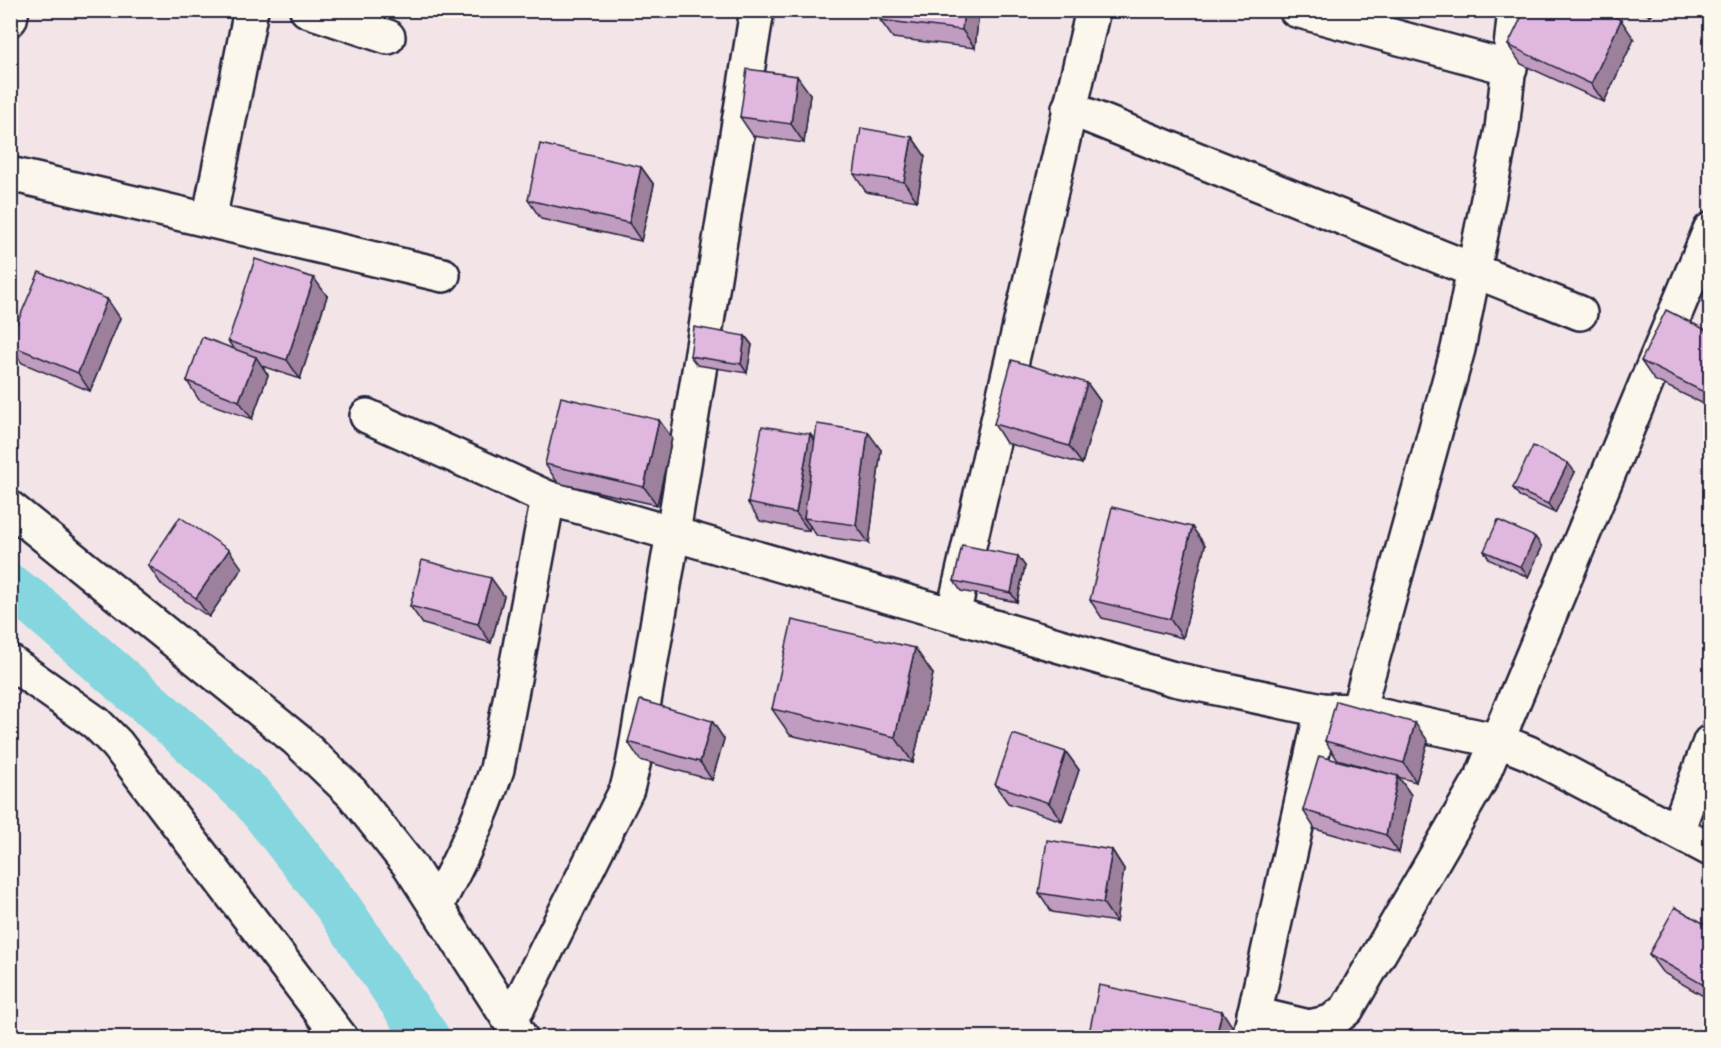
<svg xmlns="http://www.w3.org/2000/svg" width="1721" height="1048" viewBox="0 0 1721 1048" font-family="'Architects Daughter',sans-serif">
<rect width="100%" height="100%" fill="#f3e4e8"/>
<filter id="ink" filterUnits="userSpaceOnUse"><feTurbulence type="fractalNoise" baseFrequency=".0167" numOctaves="2"/><feDisplacementMap in="SourceGraphic" scale="12" xChannelSelector="R" yChannelSelector="G"/><feConvolveMatrix kernelMatrix="1 2 1 2 8 2 1 2 1" color-interpolation-filters="sRGB"/></filter>
<g filter="url(#ink)">
<g fill="none" stroke-linecap="round" stroke-linejoin="round">
<polyline stroke="#85d6de" stroke-width="46" points="10,587 34,604 179,730 252,797 336,904 427,1038"/>
<g stroke="#22223b" stroke-width="38">
<g id="minor">
<polyline points="307,10 388,37"/>
<polyline points="1296,10 1510,68"/>
<polyline points="1069,108 1580,313"/>
<polyline points="10,174 443,275"/>
<polyline points="209,220 251,10"/>
<polyline points="367,416 548,498 577,506 1174,679 1322,710 1358,711 1499,741 1529,753 1710,849"/>
<polyline points="953,615 1093,10"/>
<polyline points="10,662 96,723 117,744 341,1038"/>
<polyline points="1358,711 1458,349 1502,129 1515,10"/>
<polyline points="1677,831 1710,742"/>
<path d="M436,906C460,862 481,817 497,769L548,498"/>
<polyline points="1254,1014 1309,1027 1331,1022 1347,1009 1482,777 1710,230"/>
<polyline points="511,1021 627,789 633,765 673,533 757,10"/>
<polyline points="1249,1038 1322,710"/>
</g>
</g>
<g stroke="#22223b" stroke-width="38">
<g id="secondary">
<polyline points="10,19 12,10"/>
<polyline points="10,508 297,740 352,793 410,866 521,1038"/>
</g>
</g>
<use href="#minor" stroke="#fbf7ec" stroke-width="33"/>
<use href="#secondary" stroke="#fbf7ec" stroke-width="33"/>
</g>
<g fill="#c09dc0" stroke="#22223b" stroke-width="1.5">
<polygon points="679,10 701,10 700,17"/>
<polygon points="979,10 975,48 893,38 880,20"/>
<polygon points="1635,10 1654,10 1651,16"/>
<polygon points="1634,39 1604,102 1521,64 1508,45"/>
<polygon points="810,94 804,143 753,136 740,117"/>
<polygon points="912,137 925,156 917,201 866,192 854,174"/>
<polygon points="641,167 654,185 641,241 541,219 528,200"/>
<polygon points="327,296 300,379 262,366 268,375 252,419 199,400 187,381 234,349 228,341"/>
<polygon points="107,299 120,318 90,391 22,363 10,347 10,340"/>
<polygon points="1710,332 1710,407 1654,380 1641,361"/>
<polygon points="745,336 752,345 747,373 697,365 690,356"/>
<polygon points="1087,383 1100,401 1082,464 1006,443 994,424"/>
<polygon points="810,434 815,440 881,450 869,543 817,536 810,526 809,531 760,521 748,503"/>
<polygon points="672,438 657,505 558,483 545,464"/>
<polygon points="1575,472 1555,513 1520,497 1513,488"/>
<polygon points="1535,537 1542,547 1528,577 1490,560 1484,551"/>
<polygon points="1205,545 1183,638 1102,618 1090,600"/>
<polygon points="148,565 242,568 209,617 161,584"/>
<polygon points="1025,566 1017,602 961,591 954,581"/>
<polygon points="504,596 491,643 423,624 410,606"/>
<polygon points="933,674 913,763 790,735 772,709"/>
<polygon points="712,721 724,739 712,780 640,760 628,742"/>
<polygon points="1325,741 1428,741 1416,782 1398,777 1411,795 1399,853 1315,829 1303,810 1390,774 1337,759"/>
<polygon points="1066,752 1079,770 1062,821 1008,803 995,785"/>
<polygon points="1112,850 1124,869 1116,922 1052,912 1039,893"/>
<polygon points="1710,927 1710,1000 1662,972 1649,954"/>
</g>
<g fill="#9c809c" stroke="#22223b" stroke-width="1.5">
<polygon points="695,10 701,10 700,17"/>
<polygon points="964,10 979,10 975,48 962,30"/>
<polygon points="1647,10 1654,10 1651,16"/>
<polygon points="1621,20 1634,39 1604,102 1591,84"/>
<polygon points="797,76 810,94 804,143 791,124"/>
<polygon points="912,137 925,156 917,201 904,182"/>
<polygon points="641,167 654,185 641,241 629,223"/>
<polygon points="314,278 327,296 300,379 287,360"/>
<polygon points="107,299 120,318 90,391 78,373"/>
<polygon points="745,336 752,345 747,373 741,364"/>
<polygon points="256,357 268,375 252,419 239,401"/>
<polygon points="1087,383 1100,401 1082,464 1069,446"/>
<polygon points="659,420 672,438 657,505 644,487"/>
<polygon points="868,432 881,450 869,543 856,525"/>
<polygon points="810,434 823,453 804,518 810,526 809,531 796,513"/>
<polygon points="1568,463 1575,472 1555,513 1548,504"/>
<polygon points="1192,527 1205,545 1183,638 1170,619"/>
<polygon points="1535,537 1542,547 1528,577 1521,567"/>
<polygon points="229,550 242,568 209,617 196,598"/>
<polygon points="1018,556 1025,566 1017,602 1011,593"/>
<polygon points="491,578 504,596 491,643 478,624"/>
<polygon points="915,648 933,674 913,763 895,737"/>
<polygon points="712,721 724,739 712,780 700,762"/>
<polygon points="1415,723 1428,741 1416,782 1404,763"/>
<polygon points="1066,752 1079,770 1062,821 1049,803"/>
<polygon points="1398,776 1411,795 1399,853 1386,835"/>
<polygon points="1112,850 1124,869 1116,922 1103,903"/>
<polygon points="1222,1011 1234,1029 1233,1038 1216,1038"/>
</g>
<g fill="#dfb7df" stroke="#22223b" stroke-width="1.5">
<polygon points="881,10 964,10 962,30 880,20"/>
<polygon points="1525,10 1600,10 1621,20 1591,84 1508,45"/>
<polygon points="747,69 797,76 791,124 740,117"/>
<polygon points="861,128 912,137 904,182 854,174"/>
<polygon points="540,144 641,167 629,223 528,200"/>
<polygon points="255,259 314,278 287,360 228,341"/>
<polygon points="39,272 107,299 78,373 10,345 10,340"/>
<polygon points="1666,310 1710,332 1710,395 1641,361"/>
<polygon points="694,327 745,336 741,364 690,356"/>
<polygon points="202,337 256,357 239,401 187,381"/>
<polygon points="1012,360 1087,383 1069,446 994,424"/>
<polygon points="561,397 659,420 644,487 545,464"/>
<polygon points="817,424 868,432 856,525 804,518"/>
<polygon points="762,426 810,434 796,513 748,503"/>
<polygon points="1533,446 1568,463 1548,504 1513,488"/>
<polygon points="1112,507 1192,527 1170,619 1090,600"/>
<polygon points="180,517 229,550 196,598 148,565"/>
<polygon points="1498,520 1535,537 1521,567 1484,551"/>
<polygon points="962,545 1018,556 1011,593 954,581"/>
<polygon points="422,560 491,578 478,624 410,606"/>
<polygon points="792,620 915,648 895,737 772,709"/>
<polygon points="640,700 712,721 700,762 628,742"/>
<polygon points="1336,701 1415,723 1404,763 1325,741"/>
<polygon points="1013,734 1066,752 1049,803 995,785"/>
<polygon points="1319,756 1398,776 1386,835 1303,810"/>
<polygon points="1047,840 1112,850 1103,903 1039,893"/>
<polygon points="1675,907 1710,927 1710,985 1709,988 1649,954"/>
<polygon points="1099,985 1222,1011 1216,1038 1088,1038"/>
</g>
</g>
<rect width="1721" height="1048" fill="none" stroke="#fbf7ec" stroke-width="36"/>
<rect x="18" y="18" width="1685" height="1012" fill="none" stroke="#22223b" stroke-width="2" filter="url(#ink)"/>
</svg>
